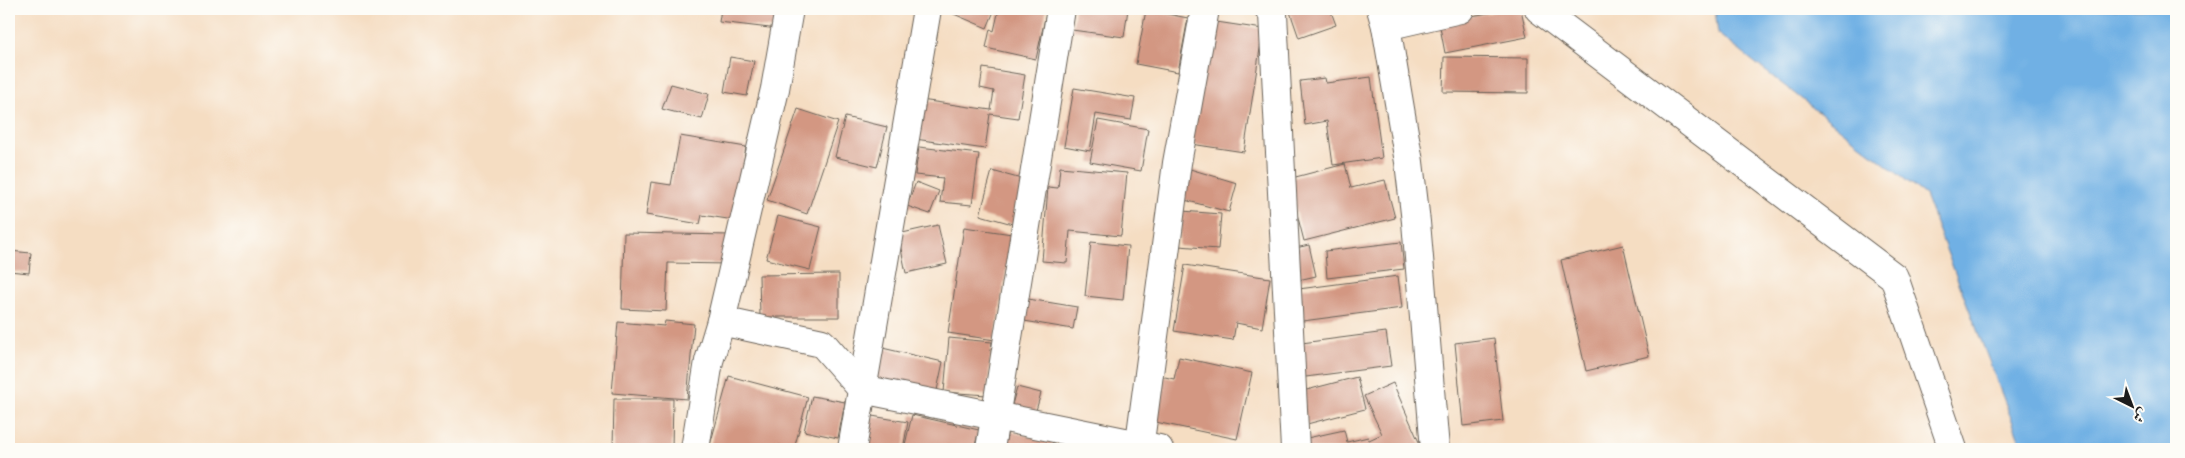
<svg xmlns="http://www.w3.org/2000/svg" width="2185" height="458" viewBox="0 0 2185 458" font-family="'IM FELL French Canon',Amiri,serif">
<rect width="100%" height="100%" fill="#fdfcf7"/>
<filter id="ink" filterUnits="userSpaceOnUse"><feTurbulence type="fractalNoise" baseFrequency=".02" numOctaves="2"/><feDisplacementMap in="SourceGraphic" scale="10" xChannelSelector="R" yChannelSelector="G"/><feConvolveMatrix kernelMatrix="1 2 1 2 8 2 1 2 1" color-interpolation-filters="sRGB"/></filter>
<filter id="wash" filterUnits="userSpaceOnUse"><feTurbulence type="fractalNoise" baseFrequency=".0096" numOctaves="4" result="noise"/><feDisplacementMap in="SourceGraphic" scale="20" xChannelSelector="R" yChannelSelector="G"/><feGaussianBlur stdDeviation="1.12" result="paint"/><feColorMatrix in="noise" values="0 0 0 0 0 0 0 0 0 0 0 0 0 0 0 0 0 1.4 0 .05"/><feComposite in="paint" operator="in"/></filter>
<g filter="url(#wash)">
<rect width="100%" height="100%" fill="#f5ddc2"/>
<polygon fill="#70b0e4" stroke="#466680" points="1715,9 2176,9 2176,449 2023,449 1925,195 1718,34"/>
<g id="blocks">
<g fill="#d39782">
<polygon points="721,9 781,9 778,29 719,22"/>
<polygon points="942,9 995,9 987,28"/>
<polygon points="999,9 1047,9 1036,59 986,48 990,29 994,31"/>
<polygon points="1075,9 1128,9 1124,37 1072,30"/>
<polygon points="1289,9 1330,9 1336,25 1299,38"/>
<polygon points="1510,9 1521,9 1527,37 1445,53 1439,22"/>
<polygon points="1146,10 1188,18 1178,72 1136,64"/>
<polygon points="1210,21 1263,29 1244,152 1191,144"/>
<polygon points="730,57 754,61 747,96 724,92"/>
<polygon points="1444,57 1528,58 1528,93 1443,92"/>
<polygon points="983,68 1025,75 1018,118 990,114 985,149 915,139 921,100 991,110 994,91 980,88"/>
<polygon points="1371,77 1382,158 1333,165 1327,121 1305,125 1300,81 1325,78 1326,83"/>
<polygon points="671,84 709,94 702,119 662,109"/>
<polygon points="1074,88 1135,98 1131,120 1096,114 1090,151 1064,146"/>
<polygon points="798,109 838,122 807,214 767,200"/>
<polygon points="845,117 887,127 877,167 835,157"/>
<polygon points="1098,120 1148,129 1141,171 1090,162"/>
<polygon points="680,136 746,147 734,220 702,215 700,224 646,215 651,182 671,185"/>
<polygon points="919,147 979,154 972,205 940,202 943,178 915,175"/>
<polygon points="1345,164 1351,188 1385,180 1395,218 1304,241 1288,179"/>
<polygon points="1060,167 1127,173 1121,236 1070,231 1067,263 1042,261 1048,187 1058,188"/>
<polygon points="1190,169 1237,183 1229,212 1181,199"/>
<polygon points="992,171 1029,181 1016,225 980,215"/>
<polygon points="916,182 939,191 930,214 907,206"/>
<polygon points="1182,211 1221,214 1218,249 1179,246"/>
<polygon points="778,216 821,227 810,270 766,259"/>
<polygon points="938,225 947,264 906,273 898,234"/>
<polygon points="964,227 1012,234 995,340 948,333"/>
<polygon points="624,233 730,235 729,264 668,263 666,311 622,309"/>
<polygon points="1091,242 1128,246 1123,300 1085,296"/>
<polygon points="1401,242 1404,269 1327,278 1325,251"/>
<polygon points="1309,245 1316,276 1294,281 1287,250"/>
<polygon points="1623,245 1649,356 1586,371 1561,260"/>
<polygon points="9,251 31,253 29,273 9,271"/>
<polygon points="1185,265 1270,278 1262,328 1236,323 1233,340 1174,331"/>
<polygon points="839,274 839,317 760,317 759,275"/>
<polygon points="1398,276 1402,308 1295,322 1291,290"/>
<polygon points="1022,298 1077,307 1073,329 1018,320"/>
<polygon points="665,321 694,324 687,399 612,393 618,322 664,326"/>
<polygon points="1386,332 1391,366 1298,378 1294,344"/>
<polygon points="949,338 992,342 987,395 944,392"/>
<polygon points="1494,338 1503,421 1463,426 1455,343"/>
<polygon points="878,347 943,362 936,395 870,380"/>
<polygon points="1179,357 1252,373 1237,439 1146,420 1156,375 1174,379"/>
<polygon points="729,376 808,397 794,449 779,445 777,449 709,449"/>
<polygon points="1357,377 1365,409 1307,424 1299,392"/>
<polygon points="1393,383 1422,449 1300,449 1298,440 1344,430 1347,442 1368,437 1369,440 1382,434 1364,396"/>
<polygon points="1017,387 1041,393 1035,414 1011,408"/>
<polygon points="812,396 845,402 838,438 804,431"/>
<polygon points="614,399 673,399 672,449 613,449"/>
<polygon points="912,415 979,430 974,449 904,449"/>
<polygon points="872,416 908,422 903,449 866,449"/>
<polygon points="1008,431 1053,442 1051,449 1004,449"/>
</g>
</g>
</g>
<g filter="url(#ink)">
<use href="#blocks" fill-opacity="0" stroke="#686056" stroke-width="1"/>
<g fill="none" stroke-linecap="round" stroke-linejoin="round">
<g stroke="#686056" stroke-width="30">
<g id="minor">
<polyline points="789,9 775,89 721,321 822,343 862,389 1159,449"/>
<polyline points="1269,9 1273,14 1295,449"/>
<polyline points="1381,9 1386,26 1409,162 1416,222 1435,449"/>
<polyline points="1539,9 1894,277 1953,449"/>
<polyline points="1386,26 1460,9"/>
<polyline points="695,449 709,361 721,321"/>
<polyline points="852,449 927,9"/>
<polyline points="990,449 1061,9"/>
<polyline points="1139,449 1177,163 1205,9"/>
</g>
</g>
<use href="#minor" stroke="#fff" stroke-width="28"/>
</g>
</g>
<rect width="2185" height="458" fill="none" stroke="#fdfcf7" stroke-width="30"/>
<g transform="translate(2132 406) rotate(138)" stroke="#fdfcf7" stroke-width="4" paint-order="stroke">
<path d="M0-4L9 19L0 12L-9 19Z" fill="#1c1c1c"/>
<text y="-8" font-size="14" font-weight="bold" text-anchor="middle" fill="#1c1c1c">ش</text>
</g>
</svg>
